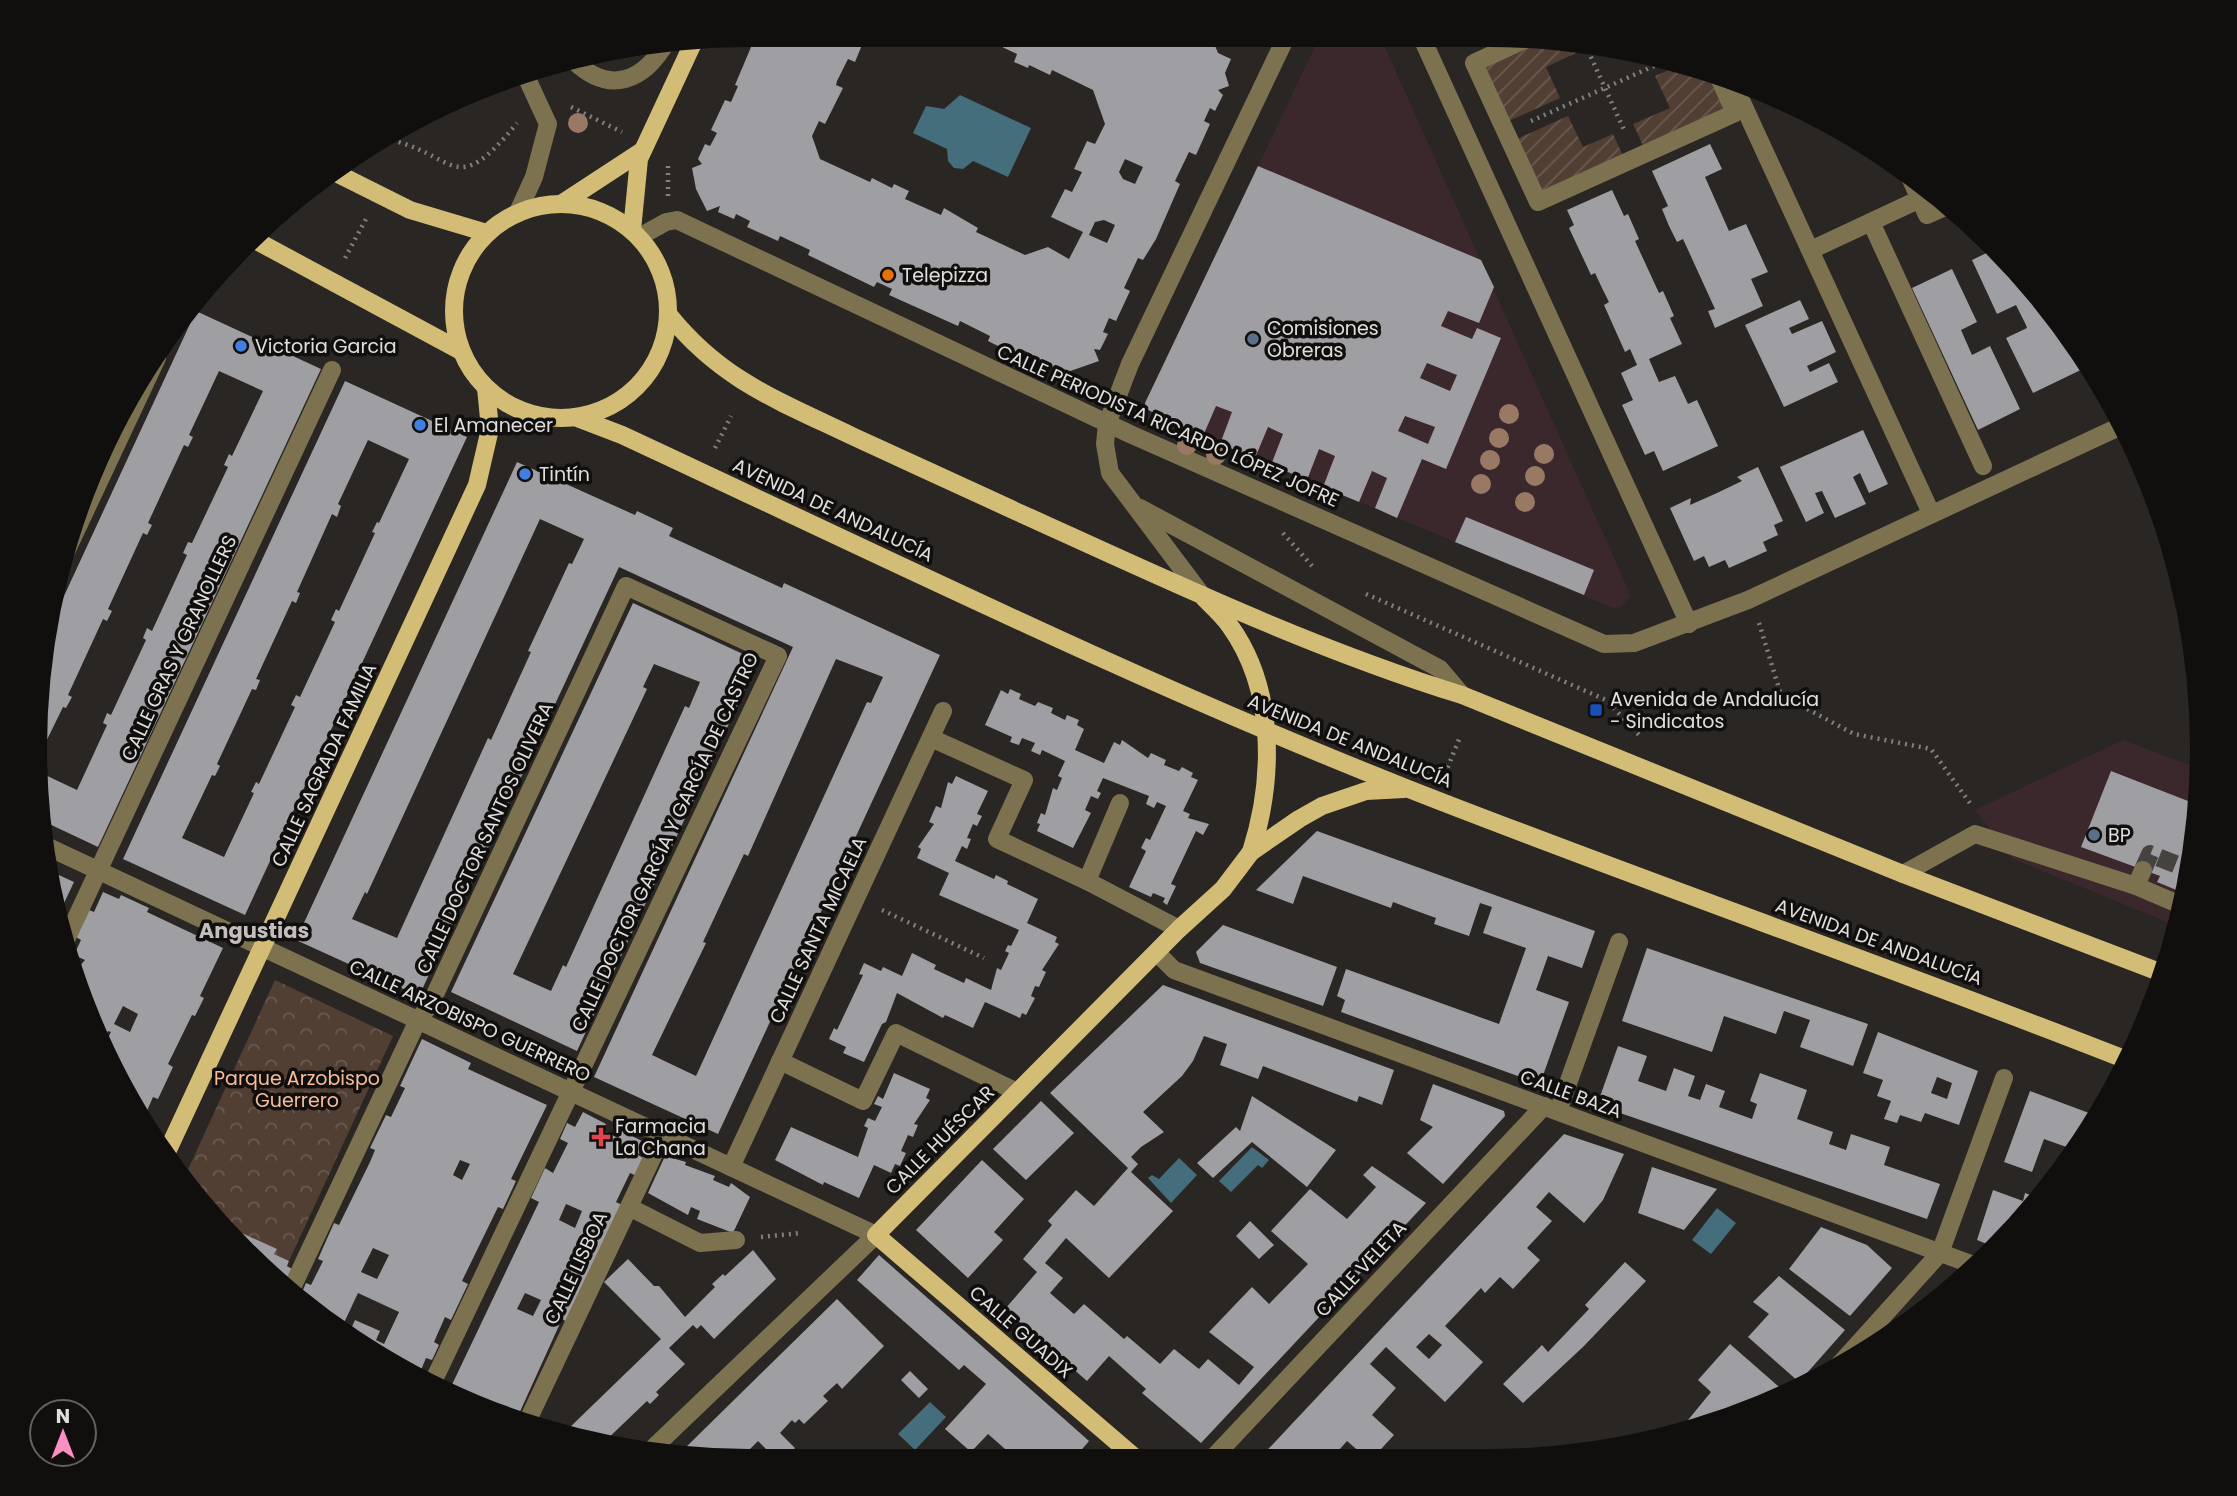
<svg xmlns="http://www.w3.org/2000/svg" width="2237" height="1496" viewBox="0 0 2237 1496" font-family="Poppins,sans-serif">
<defs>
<pattern id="park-crowns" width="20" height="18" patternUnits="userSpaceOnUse" patternTransform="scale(1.75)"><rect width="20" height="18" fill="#513f34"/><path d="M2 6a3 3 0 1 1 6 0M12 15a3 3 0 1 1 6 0" fill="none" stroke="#6a5a51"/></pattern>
<pattern id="garden-furrows" width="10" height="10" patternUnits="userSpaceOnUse" patternTransform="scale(1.75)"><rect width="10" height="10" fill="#513f34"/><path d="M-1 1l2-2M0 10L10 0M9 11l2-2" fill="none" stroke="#6a5a51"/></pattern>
</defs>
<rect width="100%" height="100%" fill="#292623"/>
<g fill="#3b282d">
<polygon points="1320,36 1380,36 1628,589 1630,597 1620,607 1613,608 1324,487 1146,409 1145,403"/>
<polygon points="2123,740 2200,769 2188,887 2177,926 2013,859 1975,810"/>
</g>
<polygon fill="url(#park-crowns)" points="275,980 393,1036 289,1261 274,1254 276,1249 222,1224 185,1176"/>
<g fill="url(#garden-furrows)">
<polygon points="1526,39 1572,43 1576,53 1546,67 1560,98 1502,124 1474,63"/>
<polygon points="1678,66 1720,80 1735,113 1646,152 1633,124 1670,108 1655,76"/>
<polygon points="1568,116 1583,147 1613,134 1626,162 1538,202 1510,142"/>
</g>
<g fill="#456e7c">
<polygon points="960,95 1031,128 1008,177 973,161 963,169 954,168 948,161 947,149 913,133 926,106 944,109"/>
<polygon points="1252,1147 1269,1160 1262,1168 1258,1165 1231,1192 1219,1181"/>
<polygon points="1179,1158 1197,1175 1171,1203 1148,1178 1152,1175 1159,1179"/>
<polygon points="1717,1208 1736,1223 1711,1254 1692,1240"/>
<polygon points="930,1402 946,1417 915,1450 898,1434"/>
</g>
<g fill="#9f9ea3" fill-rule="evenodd">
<path d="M1198,37L1203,40L1201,45L1214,43L1218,53L1231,59L1225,73L1229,86L1218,90L1223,95L1215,111L1210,108L1204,121L1210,124L1196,155L1189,152L1175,181L1180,184L1156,239L1143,260L1138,258L1124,288L1130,291L1116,321L1109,318L1103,332L1108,334L1100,350L1094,349L1099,361L1056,376L1052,365L1050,364L1048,369L1032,361L1035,356L1021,349L1018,356L988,341L990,336L960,321L958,326L889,295L892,289L877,282L874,287L808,255L810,250L780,236L778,241L747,227L750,221L736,214L734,219L718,212L720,206L707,211L696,189L692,168L702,164L698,159L705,144L710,146L717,133L711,130L725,100L731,102L738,86L735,85L754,40H864L855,62L848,59L837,81L836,85L843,88L825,124L819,121L812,136L820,159L870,182L872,178L892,188L894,184L909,191L905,199L941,215L944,208L978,228L976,232L1025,255L1048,247L1069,259L1083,232L1051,217L1065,189L1072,192L1082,172L1074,169L1087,141L1095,144L1105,124L1093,90L1052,70L1050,75L1029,65L1028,68L1014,62L1017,54L985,39ZM1125,159L1143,167L1135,184L1123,179L1119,172ZM1104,220L1115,225L1107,243L1089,235L1095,222Z"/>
<polygon points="1710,144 1722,169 1705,177 1729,231 1746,224 1768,272 1751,279 1763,306 1715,328 1708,311 1715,309 1683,239 1677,242 1669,226 1662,209 1668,206 1652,171"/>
<path d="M1258,166L1481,260L1494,287L1479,323L1448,311L1441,326L1472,339L1477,328L1501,338L1446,469L1422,459L1397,518L1375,508L1387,478L1372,471L1359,502L1323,487L1335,456L1319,449L1307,480L1271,465L1283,434L1268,427L1255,458L1220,444L1232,412L1216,406L1203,436L1146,409L1145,403ZM1427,363L1457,375L1450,391L1420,378ZM1405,416L1435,427L1428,444L1398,431Z"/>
<polygon points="1612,190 1624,216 1628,214 1639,239 1635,241 1659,293 1663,291 1674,316 1670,318 1682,344 1649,359 1659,382 1675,376 1688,404 1697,400 1718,446 1663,471 1654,451 1645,455 1622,405 1633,400 1621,373 1637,365 1630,349 1625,352 1604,305 1609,302 1602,288 1595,273 1591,275 1569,228 1574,225 1567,210"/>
<polygon points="1997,248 2082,352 2089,366 2033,393 2006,338 2027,328 2026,325 2016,305 1997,314 1972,260"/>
<polygon points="1952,269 1977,322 1961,330 1972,355 1990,346 2020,409 1978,430 1912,288"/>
<polygon points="1800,300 1809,319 1789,328 1792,334 1822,321 1836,352 1807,366 1810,372 1829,363 1838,382 1784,407 1745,325"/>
<polygon points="196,311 321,369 98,847 45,822 41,773 77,790 107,725 103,723 107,713 111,715 146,640 143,638 147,628 152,631 187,555 183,553 188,542 192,543 228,467 224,465 229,454 232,456 263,391 219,371 189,435 193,437 188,447 184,445 148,523 152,525 147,535 143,533 108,609 112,611 107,621 103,619 68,695 72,697 66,708 63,707 40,754 37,701 45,637"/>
<path d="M345,381L467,437L245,915L123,859ZM368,440L409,459L379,523L377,522L372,532L375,533L339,611L336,609L331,620L335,622L300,697L296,695L291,705L295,707L259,784L256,782L251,792L254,793L224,857L182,838L212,775L215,776L220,766L217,764L252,689L256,690L260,680L256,679L292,601L296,603L300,593L297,592L332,514L337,517L341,506L338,504Z"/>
<polygon points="1863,430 1888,484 1869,493 1860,473 1853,477 1866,504 1835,518 1822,491 1815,493 1824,513 1806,522 1780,467"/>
<path d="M517,462L635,515L637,511L673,528L669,536L782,588L784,583L940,655L718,1134L594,1077L793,647L619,567L419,996L296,940ZM540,519L584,539L572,564L569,563L528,651L531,652L491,740L488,738L397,938L352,919L365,892L367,894ZM836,659L883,677L871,703L867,702L696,1076L652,1055L706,943L703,942L744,854L748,856Z"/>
<polygon points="1758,467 1783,521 1774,525 1778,535 1763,542 1767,551 1729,568 1725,560 1709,567 1704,556 1694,561 1670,508 1691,498 1690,505 1717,493 1742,481 1737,477"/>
<polygon points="1466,517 1594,570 1584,595 1455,542"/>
<path d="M633,603L758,661L577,1051L451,992ZM654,664L700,682L689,708L685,706L566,967L563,965L551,991L513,974L647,689L643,687Z"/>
<polygon points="1010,689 1021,694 1019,699 1035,706 1038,702 1053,708 1051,713 1065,720 1067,715 1079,720 1077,725 1084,729 1075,750 1104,763 1114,742 1120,745 1122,740 1148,758 1151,753 1166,760 1164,765 1179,771 1182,767 1193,773 1191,777 1198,780 1183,811 1190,814 1188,818 1209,824 1203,835 1196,831 1171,884 1176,886 1167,905 1163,902 1165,898 1153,893 1151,897 1129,887 1146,851 1141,848 1146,838 1150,840 1166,806 1157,802 1154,808 1146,804 1149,796 1103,778 1097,791 1101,793 1098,799 1091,796 1085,810 1091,813 1073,848 1037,831 1040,824 1037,823 1041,813 1045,815 1053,788 1057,790 1062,778 1058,776 1065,761 1042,750 1040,755 1031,751 1035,743 1022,738 1019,745 1010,742 1012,737 985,725 1001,690 1008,694"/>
<polygon points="2111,771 2188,801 2192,791 2198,793 2186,894 2157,882 2160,876 2081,847"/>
<polygon points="956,776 988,791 977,814 982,816 977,826 973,824 967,838 971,839 967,849 962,846 955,861 994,879 996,875 1008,881 1007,884 1038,899 1027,923 1057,937 1055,942 1059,944 1042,970 1046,972 1039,987 1035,986 1031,996 1035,998 1026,1015 1022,1013 1020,1018 985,1002 973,1028 945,1015 943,1018 897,993 886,1022 882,1024 864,1062 843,1053 846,1047 829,1039 834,1028 837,1030 863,975 859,974 864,963 881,971 883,967 902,976 912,953 936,965 934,969 964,983 966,978 991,990 997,968 1001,970 1009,953 1005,951 1008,945 1011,946 1019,930 939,895 949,873 917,858 921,849 918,847 934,824 929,822 936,806 941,808 948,782 952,784"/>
<polygon points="1317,831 1595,931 1582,968 1548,956 1536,990 1569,1002 1540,1084 1341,1012 1345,1000 1337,996 1346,969 1499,1024 1526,948 1483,933 1492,907 1480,903 1469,936 1434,924 1436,918 1414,910 1393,902 1391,908 1303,876 1293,904 1256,890"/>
<polygon points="48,870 74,882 57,918 49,887"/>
<path d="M103,892L119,899L121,895L149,908L147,912L223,948L200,996L204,998L195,1016L192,1015L168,1064L173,1067L158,1099L153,1097L143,1120L130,1104L109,1057L112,1051L104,1046L111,1032L108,1031L102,1043L75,982L78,977L73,974L85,960L74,955L81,940L76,937L89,910L94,912ZM123,1006L138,1014L130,1032L114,1024Z"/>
<polygon points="1223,925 1337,967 1323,1006 1200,963 1196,952"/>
<polygon points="1647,948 1868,1024 1853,1066 1800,1047 1810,1020 1784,1011 1776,1034 1724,1016 1712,1052 1622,1021"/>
<polygon points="1163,985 1394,1070 1382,1105 1359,1096 1357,1102 1263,1066 1258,1079 1220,1065 1227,1044 1204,1036 1193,1061 1182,1076 1143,1112 1164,1132 1141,1147 1131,1157 1138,1164 1131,1172 1173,1211 1109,1278 1066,1238 1045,1263 1063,1278 1050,1293 1074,1314 1084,1304 1124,1339 1127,1336 1160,1364 1174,1349 1199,1369 1208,1359 1239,1385 1254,1367 1209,1332 1252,1287 1269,1304 1308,1264 1271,1231 1310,1189 1347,1219 1376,1187 1363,1175 1372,1166 1426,1203 1201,1443 1142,1393 1146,1389 1109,1356 1087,1381 1005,1309 1037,1272 1023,1259 1052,1225 1048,1221 1076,1190 1094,1206 1128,1168 1050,1093"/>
<path d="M1878,1032L1978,1071L1959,1125L1925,1113L1921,1122L1900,1115L1897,1123L1884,1119L1891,1101L1877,1096L1883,1080L1863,1073ZM1937,1077L1952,1083L1947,1099L1931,1093Z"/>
<path d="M422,1039L471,1063L468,1069L547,1105L511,1179L516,1181L503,1209L498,1207L462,1281L468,1284L451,1320L445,1317L434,1342L439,1345L432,1360L426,1358L421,1370L426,1372L422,1381L382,1356L384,1352L368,1347L314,1314L299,1299L306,1283L311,1285L323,1261L318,1259L334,1223L339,1225L370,1162L375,1150L370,1148L386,1115L391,1117L405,1088L400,1086ZM460,1160L470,1164L462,1180L453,1175ZM373,1248L389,1255L377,1279L361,1272ZM358,1293L399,1312L384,1344L376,1340L380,1331L355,1320L351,1329L343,1325Z"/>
<polygon points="1618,1046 1647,1056 1638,1081 1666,1091 1674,1068 1695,1076 1688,1096 1700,1100 1706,1084 1725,1091 1719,1107 1752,1119 1757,1104 1750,1101 1760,1073 1807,1090 1797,1119 1833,1132 1829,1144 1846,1150 1851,1134 1890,1147 1884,1165 1940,1184 1927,1219 1597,1105"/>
<polygon points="894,1073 930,1089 926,1098 930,1100 914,1124 918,1125 913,1137 908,1135 901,1151 906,1153 900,1166 895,1164 891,1173 874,1165 859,1198 824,1182 823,1185 775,1160 791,1127 858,1157 868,1128 864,1126 868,1118 875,1121 882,1107 874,1104 878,1096 883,1099"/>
<polygon points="1433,1084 1504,1111 1505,1116 1443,1184 1407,1153 1433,1127 1420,1120"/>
<polygon points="2030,1091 2097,1116 2082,1144 2069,1160 2072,1149 2044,1139 2032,1172 2004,1162"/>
<polygon points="1252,1096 1336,1150 1307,1187 1252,1142 1213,1178 1197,1163 1236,1127 1240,1131"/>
<polygon points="1041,1101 1074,1133 1026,1180 993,1149"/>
<path d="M583,1112L606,1124L603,1130L618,1138L622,1131L644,1142L638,1155L645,1159L637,1176L630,1173L616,1202L622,1205L567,1322L562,1319L518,1416L448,1393L539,1202L531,1198L545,1168L553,1173L568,1143L560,1139L567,1123L575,1127ZM566,1204L582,1211L575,1228L559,1220ZM525,1293L541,1300L533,1316L517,1309Z"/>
<path d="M1564,1134L1624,1154L1603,1200L1584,1223L1549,1192L1536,1207L1552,1221L1527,1248L1540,1260L1513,1289L1500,1277L1485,1293L1481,1288L1445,1326L1483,1362L1445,1402L1386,1347L1370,1364L1396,1388L1372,1415L1394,1435L1370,1461L1347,1441L1332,1458L1336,1461H1257ZM1429,1334L1442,1345L1429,1359L1416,1347Z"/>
<polygon points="665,1156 686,1162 685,1165 715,1176 713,1180 729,1187 731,1183 750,1197 733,1233 697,1219 700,1211 691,1207 688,1215 648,1193"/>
<polygon points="982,1160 1024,1199 994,1232 1003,1240 968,1278 916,1230"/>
<polygon points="1652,1167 1717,1189 1684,1230 1638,1213"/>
<polygon points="1993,1190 2023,1201 2025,1193 2038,1198 2024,1215 2018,1213 2015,1226 1997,1248 1977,1240"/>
<polygon points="1250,1221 1274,1245 1259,1259 1236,1236"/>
<polygon points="222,1224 277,1249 274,1254 289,1261 287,1266 292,1269 283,1287 244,1252"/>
<polygon points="1821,1227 1867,1245 1892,1268 1850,1316 1789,1269"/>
<polygon points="753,1250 776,1279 714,1339 701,1325 697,1329 693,1325 669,1348 685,1364 656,1392 659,1395 650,1404 647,1401 601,1445 565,1432 661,1339 604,1282 628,1259 654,1286 659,1286 685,1317 715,1287 712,1284 723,1274 725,1276"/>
<polygon points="879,1255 1089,1441 1072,1461 1009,1461 1013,1456 988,1434 971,1452 945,1429 986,1384 964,1365 959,1370 857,1280"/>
<polygon points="1625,1262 1646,1281 1584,1346 1523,1403 1503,1384 1542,1345 1548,1352 1589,1309 1585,1305"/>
<polygon points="1779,1276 1845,1330 1799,1382 1748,1337 1769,1314 1753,1302"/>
<polygon points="837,1299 884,1346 842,1389 837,1383 823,1396 828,1401 804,1424 799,1419 795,1423 792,1420 780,1433 795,1448 782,1461 778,1461 758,1441 739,1460 679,1454"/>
<polygon points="1730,1344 1786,1393 1762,1407 1696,1427 1688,1420 1711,1392 1698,1380"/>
<polygon points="910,1371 928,1389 919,1398 901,1380"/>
</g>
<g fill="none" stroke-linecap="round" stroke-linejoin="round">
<polyline stroke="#45423f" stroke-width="18" stroke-dasharray="18 9" stroke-linecap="butt" points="2143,870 2150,854 2190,870"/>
<g stroke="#827f7d" stroke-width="4.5" stroke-dasharray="2 5" stroke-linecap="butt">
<polyline points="1238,37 1249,42"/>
<polyline points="1585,44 1625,132"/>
<polyline points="571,107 622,132"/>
<polyline points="1531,121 1665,61"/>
<path d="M385,139C457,152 452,203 517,123"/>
<polyline points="668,196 668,163"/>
<polyline points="345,258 366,219"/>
<polyline points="715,448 731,416"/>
<polyline points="1283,533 1312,566"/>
<polyline points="1366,594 1606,700 1641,737"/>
<polyline points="1759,623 1781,695 1854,734 1931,749 1972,806"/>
<polyline points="1445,774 1460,737"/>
<polyline points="882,910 984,958"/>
<polyline points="761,1237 801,1233"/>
</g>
<g stroke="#7c7250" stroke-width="18">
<polyline points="1421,36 1689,624"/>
<polyline points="1526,39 1474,63 1538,202 1735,113 1720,80"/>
<path d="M573,60C610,96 644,81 667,41"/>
<polyline points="1734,85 1931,513"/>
<polyline points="1909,175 1927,215 1947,206"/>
<polyline points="518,212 534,177 548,124 524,72"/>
<polyline points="1871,222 1983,466"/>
<polyline points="639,237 666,222 677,220 1130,434 1604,644 1634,643 1748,600 2121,426"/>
<polyline points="1811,250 1920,199"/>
<polyline points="1140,508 1440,669 1462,695"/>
<polyline points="65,554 157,358"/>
<polyline points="1201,594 1110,473 1105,444 1107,424 1130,364 1286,37"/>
<polyline points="931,738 1024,780 997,839 1087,881"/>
<polyline points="1120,803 1087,881 1179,929"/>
<polyline points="46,846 876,1235 650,1451"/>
<polyline points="1903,874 1975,834 2136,886 2143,870"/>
<polyline points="2136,886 2183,906"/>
<polyline points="64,944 332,370"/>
<polyline points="1157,953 1174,970 1976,1266"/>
<polyline points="780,1061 863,1101 896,1033 1017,1092"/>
<polyline points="1558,1111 1619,942"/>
<polyline points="731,1167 943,711"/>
<polyline points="629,1207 700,1243 736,1240"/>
<polyline points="290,1292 418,1020 430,1005 626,586 778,656 431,1386"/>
<polyline points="1838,1366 1940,1253 2004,1078"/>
<polyline points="528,1420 663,1135"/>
<polyline points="1210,1461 1544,1106"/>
</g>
<g stroke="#d3bd76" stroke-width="18">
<polyline points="332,171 410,210 487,233"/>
<circle cx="561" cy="311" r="107"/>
<polyline points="561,204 642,151"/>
<polyline points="632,230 639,159 694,41"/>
<polyline points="253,239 461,351"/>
<path d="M669,315C721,380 779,401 852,436C905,460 958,485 1011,509C1159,576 1307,647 1462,695L1903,874L2162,973"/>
<path d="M575,417L622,435C882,556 1140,683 1406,788C1645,882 1888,966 2127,1060"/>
<path d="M1204,598C1213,607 1223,616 1230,626C1276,690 1274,780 1251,852"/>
<polyline points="167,1152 477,485 490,429 486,388"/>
<polyline points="1139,1461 876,1235 1179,929 1223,889 1251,852 1299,819 1322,806 1366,791 1404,789"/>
</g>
</g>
<g fill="#9a7964">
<circle cx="578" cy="123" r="10"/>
<circle cx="1509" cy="414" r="10"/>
<circle cx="1499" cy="438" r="10"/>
<circle cx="1187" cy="445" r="10"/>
<circle cx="1544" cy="454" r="10"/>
<circle cx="1216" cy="455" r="10"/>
<circle cx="1490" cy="460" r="10"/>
<circle cx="1535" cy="476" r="10"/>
<circle cx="1481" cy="484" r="10"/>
<circle cx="1525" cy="502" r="10"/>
</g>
<circle fill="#e8710a" stroke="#110f0e" stroke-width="2.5" cx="888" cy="275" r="7"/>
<g fill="#5c6f8a" stroke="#110f0e" stroke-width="2.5">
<circle cx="1253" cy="339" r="7"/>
<circle cx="2094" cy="835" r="7"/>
</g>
<g fill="#3f7fe0" stroke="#110f0e" stroke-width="2.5">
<circle cx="241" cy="346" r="7"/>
<circle cx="420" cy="425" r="7"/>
<circle cx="525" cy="474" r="7"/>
</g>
<rect fill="#1a4fb4" stroke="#110f0e" stroke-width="2.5" x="1589" y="703" width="14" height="14" rx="3.5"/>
<path fill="#e0444e" stroke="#110f0e" stroke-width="2.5" d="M597.5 1126.5h7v7h7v7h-7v7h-7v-7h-7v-7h7z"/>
<g text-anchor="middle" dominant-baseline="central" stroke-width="7" stroke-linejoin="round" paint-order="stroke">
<g font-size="19" fill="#e1dedd" stroke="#110f0e" text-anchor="start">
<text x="902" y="275">Telepizza</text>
<text x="1267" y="328">Comisiones<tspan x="1267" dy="22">Obreras</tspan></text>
<text x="255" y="346">Victoria Garcia</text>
<text x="434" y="425">El Amanecer</text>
<text x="539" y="474">Tintín</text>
<text x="1610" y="699">Avenida de Andalucía<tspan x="1610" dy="22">- Sindicatos</tspan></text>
<text x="2108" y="835">BP</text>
<text x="615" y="1126">Farmacia<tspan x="615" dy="22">La Chana</tspan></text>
</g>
<g font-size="19" fill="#e1dedd" stroke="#110f0e">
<text transform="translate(1168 426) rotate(24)">CALLE PERIODISTA RICARDO LÓPEZ JOFRE</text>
<text transform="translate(833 510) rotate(25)">AVENIDA DE ANDALUCÍA</text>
<text transform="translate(179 648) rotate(-65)">CALLE GRAS Y GRANOLLERS</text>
<text transform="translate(1350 741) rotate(22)">AVENIDA DE ANDALUCÍA</text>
<text transform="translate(324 765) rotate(-65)">CALLE SAGRADA FAMILIA</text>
<text transform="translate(485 838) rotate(-65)">CALLE DOCTOR SANTOS OLIVERA</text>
<text transform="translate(665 842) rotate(-65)">CALLE DOCTOR GARCÍA Y GARCÍA DE CASTRO</text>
<text transform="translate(818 930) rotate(-65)">CALLE SANTA MICAELA</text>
<text transform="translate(1879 942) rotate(20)">AVENIDA DE ANDALUCÍA</text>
<text transform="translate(470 1021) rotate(25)">CALLE ARZOBISPO GUERRERO</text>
<text transform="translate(1571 1094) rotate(20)">CALLE BAZA</text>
<text transform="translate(940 1140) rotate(-45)">CALLE HUÉSCAR</text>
<text transform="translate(576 1268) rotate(-65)">CALLE LISBOA</text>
<text transform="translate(1361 1269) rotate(-47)">CALLE VELETA</text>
<text transform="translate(1021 1332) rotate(41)">CALLE GUADIX</text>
</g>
<g font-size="19" fill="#f6bd9a" stroke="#110f0e">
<text x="297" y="1078">Parque Arzobispo<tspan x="297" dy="22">Guerrero</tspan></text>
</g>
<g font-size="21" font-weight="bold" fill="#c3bebb" stroke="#110f0e">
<text x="254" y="930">Angustias</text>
</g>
</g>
<path d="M0 0H2237V1496H0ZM748 47H1489A701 701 0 0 1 2190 748V748A701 701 0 0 1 1489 1449H748A701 701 0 0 1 47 748V748A701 701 0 0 1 748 47Z" fill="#110f0e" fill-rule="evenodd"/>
<g transform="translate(63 1433)"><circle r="33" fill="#110f0e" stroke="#646261" stroke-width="2"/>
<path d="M0-5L12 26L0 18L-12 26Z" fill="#fc8fc1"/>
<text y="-10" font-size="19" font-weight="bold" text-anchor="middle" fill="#e1dedd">N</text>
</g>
</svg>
